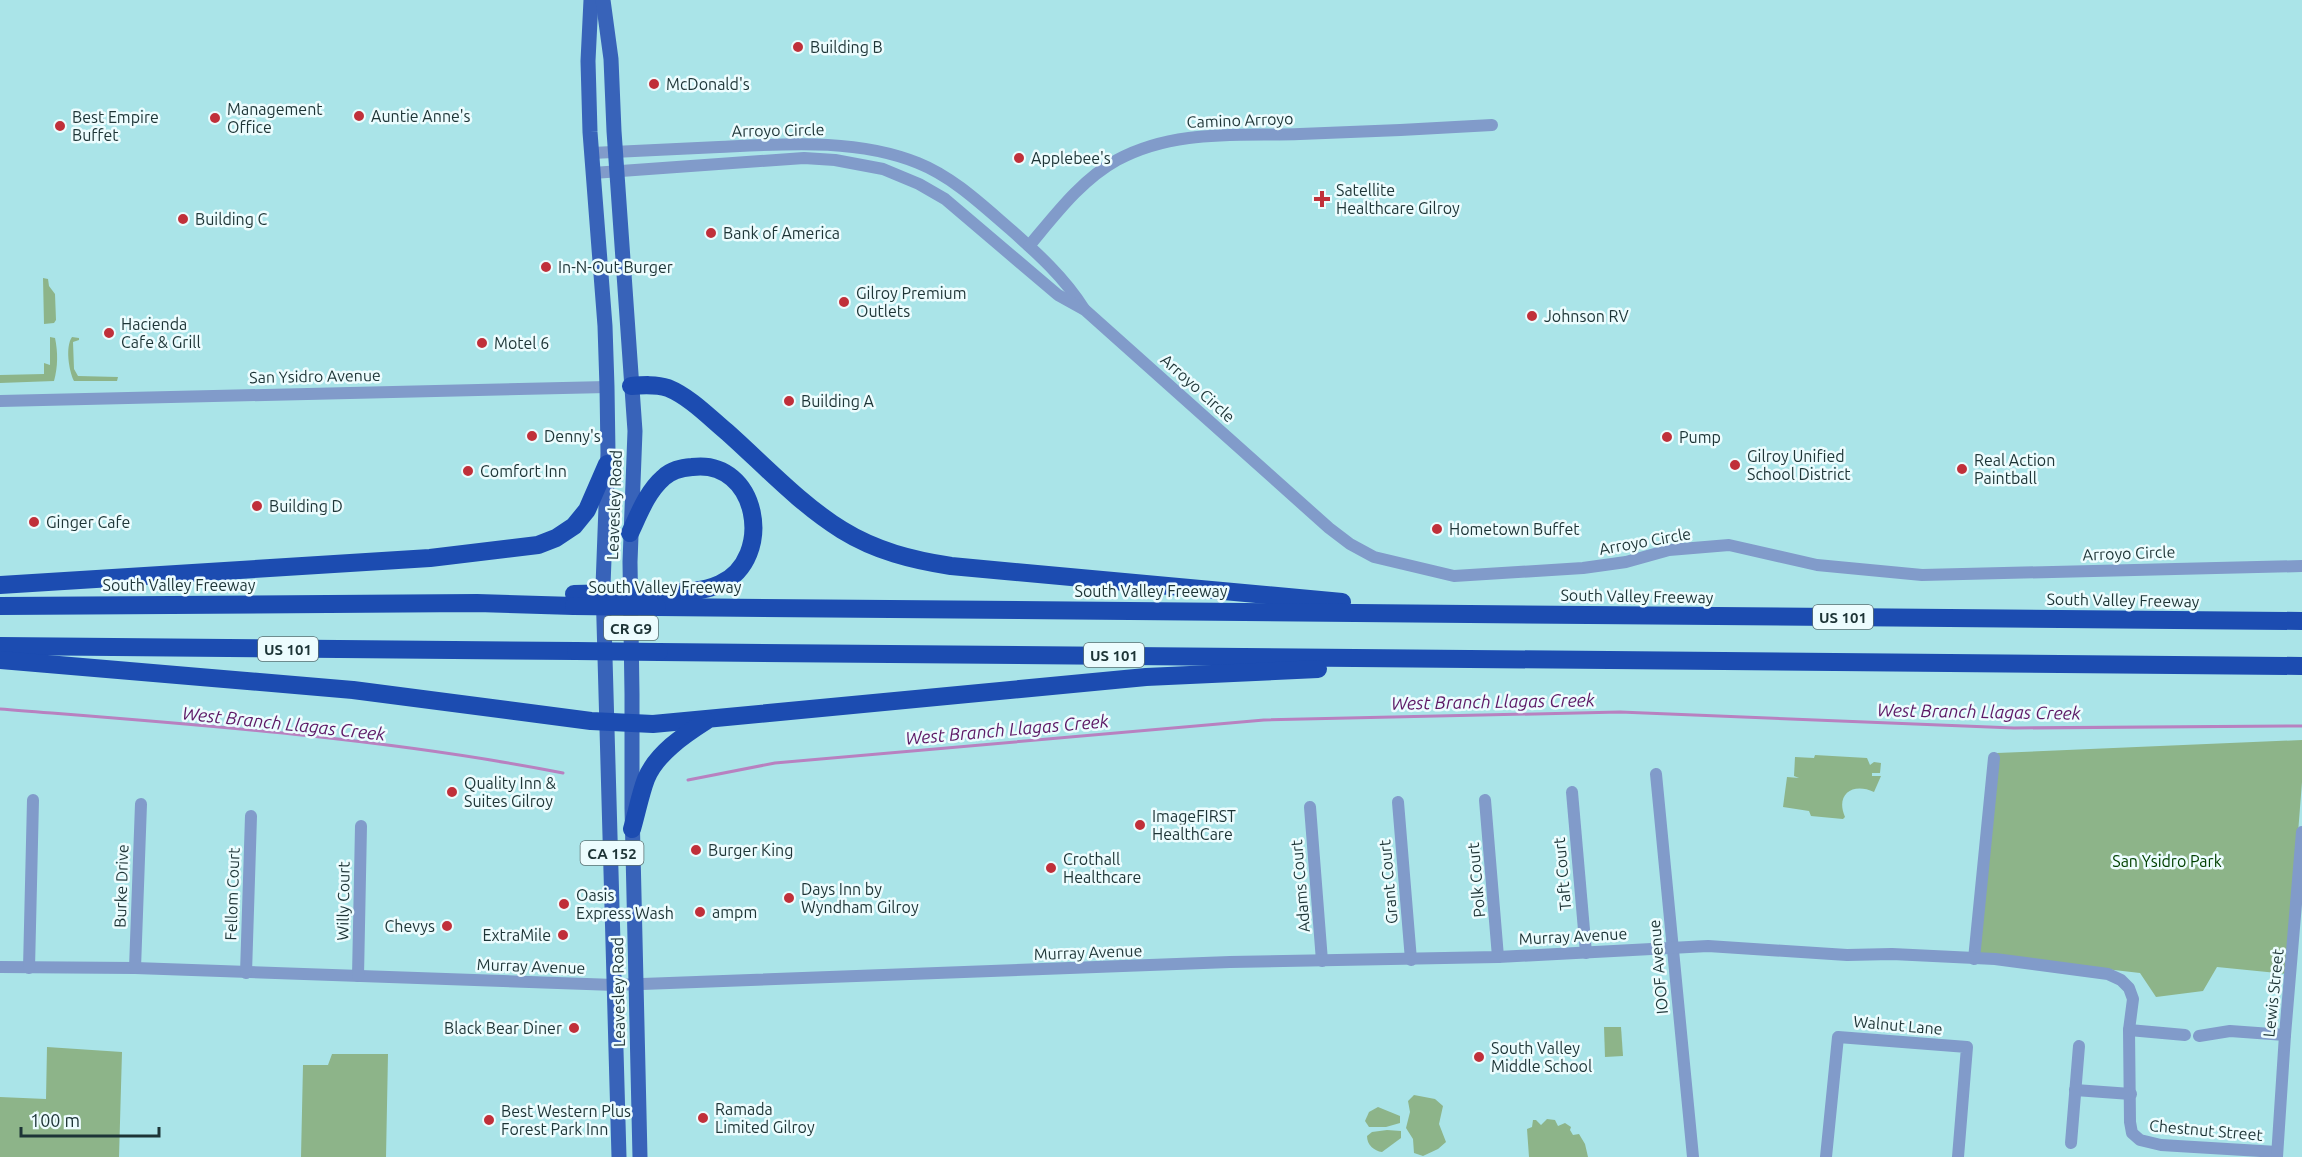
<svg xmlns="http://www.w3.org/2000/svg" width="2302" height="1157" viewBox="0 0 2302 1157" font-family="Ubuntu,sans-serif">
<rect width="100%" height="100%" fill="#aae4e8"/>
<g fill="#8db489">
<polygon points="43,278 48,279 49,286 55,294 56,320 54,323 44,324"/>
<path d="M50,337L55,338C58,352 58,367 54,381L0,383V375L44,374V363L50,365Z"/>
<path d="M72,337L79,338V340L73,342L74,369L78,376L118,377L117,381H74C69,371 65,347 72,337Z"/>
<polygon points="2302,740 2302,782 2287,974 2217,967 2203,991 2156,997 2140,973 1977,954 1997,753"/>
<path d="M1815,755L1867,758L1870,765L1874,762L1881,763L1880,773H1872V776H1881L1874,792C1853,782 1835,794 1845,817L1843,819L1811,816L1809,811L1783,807L1787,777L1799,778L1794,776L1795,757L1814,758Z"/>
<polygon points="1604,1027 1621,1027 1623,1056 1605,1057"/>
<polygon points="47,1047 122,1052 119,1157 0,1157 0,1097 46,1099"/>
<polygon points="332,1054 388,1054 386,1157 301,1157 303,1065 328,1065"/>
<polygon points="1414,1095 1435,1099 1443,1106 1439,1124 1446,1142 1438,1149 1423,1156 1414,1153 1413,1139 1406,1128 1410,1112 1408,1101"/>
<polygon points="1378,1107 1400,1116 1400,1123 1386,1127 1369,1127 1365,1121 1369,1112"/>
<polygon points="1547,1119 1555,1120 1558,1126 1565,1123 1571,1127 1570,1130 1573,1135 1579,1134 1585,1144 1588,1157 1529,1157 1527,1129 1532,1127 1533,1120 1536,1120 1541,1125"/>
<path d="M1387,1130L1401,1131V1138L1382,1152C1374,1151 1367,1145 1367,1136L1372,1132Z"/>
</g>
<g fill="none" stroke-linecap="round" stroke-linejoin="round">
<g stroke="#b881c0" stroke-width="3">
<path d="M0,709C187,724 379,737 563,773"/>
<polyline points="688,780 775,763 1264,720 1620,712 2014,728 2302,726"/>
</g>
<g stroke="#819bca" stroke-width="12">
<path d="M592,153C634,151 677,149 719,147C784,144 856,138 918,163C953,177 982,205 1010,229C1037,253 1065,278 1084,309"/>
<polyline points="593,173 804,158 835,160 883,169 919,184 945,199 1058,295 1085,310 1329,528 1350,544 1374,557 1454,576 1583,568 1626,562 1669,550 1729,545 1817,565 1922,575 2302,566"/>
<path d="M1029,246C1055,215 1081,180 1117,160C1174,129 1237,136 1300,134C1364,132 1428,129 1492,125"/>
<polyline points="0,401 607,387"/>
<polyline points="1656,774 1693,1157"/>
<polyline points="1572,792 1586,953"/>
<polyline points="1485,800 1498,957"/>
<polyline points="1398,802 1411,960"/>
<polyline points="1310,807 1322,961"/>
<polyline points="1974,959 1994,758"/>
<polyline points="0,967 135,968 615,985 1230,962 1498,957 1708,946 1847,955 1892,954 1995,959 2108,974 2121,980 2129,988 2133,999 2129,1030 2130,1122 2132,1133 2140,1140 2161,1145 2277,1152"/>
<polyline points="29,968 33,800"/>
<polyline points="135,968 141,804"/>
<polyline points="246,973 251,816"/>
<polyline points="358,976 361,826"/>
<polyline points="2129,1030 2185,1035"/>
<polyline points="2199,1036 2230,1031 2285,1035"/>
<polyline points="2075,1090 2131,1094"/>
<polyline points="2071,1143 2079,1046"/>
<polyline points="1826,1157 1838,1037 1967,1047 1958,1157"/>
<polyline points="2277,1157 2285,1035 2302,832"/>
</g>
<g stroke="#3863b9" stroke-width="15">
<polyline points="591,0 588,61 590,132 605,326 607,387 608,453 603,586 619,1157"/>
<polyline points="603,0 611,59 614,131 635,431 630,562 632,694 632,808 640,1157"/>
</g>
<g stroke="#1c4cb1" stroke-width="18">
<path d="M631,386C643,385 656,384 668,388C690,397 709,417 727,432C764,465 800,504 842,530C876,551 912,560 951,566L1342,602"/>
<path d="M630,533C639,514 647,492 663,478C671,470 681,468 692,467C758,458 776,558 720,584C701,593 678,592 657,592"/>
<polyline points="0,585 430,558 538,545 556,538 574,526 587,510 607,464"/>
<polyline points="0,606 477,603 574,606"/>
<polyline points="657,607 2302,621"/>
<polyline points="0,646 576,651"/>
<polyline points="659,652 2302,666"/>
<polyline points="0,660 353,690 591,721 653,724 1146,677 1318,669"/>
<path d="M632,829C637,812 640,795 646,779C656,754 684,735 706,721"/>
</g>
<g stroke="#1c4cb1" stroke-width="18">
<polyline points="574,594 657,592"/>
<polyline points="574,606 657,607"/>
<polyline points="576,651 659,652"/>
</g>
</g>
<g fill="#c0303a" stroke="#ecfcfe" stroke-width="2">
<circle cx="798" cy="47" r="6"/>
<circle cx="654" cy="84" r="6"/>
<circle cx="359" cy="116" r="6"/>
<circle cx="215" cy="118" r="6"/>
<circle cx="60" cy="126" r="6"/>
<circle cx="1019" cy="158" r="6"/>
<path d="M1319 190h6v6h6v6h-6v6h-6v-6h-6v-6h6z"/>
<circle cx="183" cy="219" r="6"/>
<circle cx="711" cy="233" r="6"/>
<circle cx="546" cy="267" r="6"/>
<circle cx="844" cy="302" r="6"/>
<circle cx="1532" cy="316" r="6"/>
<circle cx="109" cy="333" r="6"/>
<circle cx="482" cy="343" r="6"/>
<circle cx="789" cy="401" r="6"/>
<circle cx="532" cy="436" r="6"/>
<circle cx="1667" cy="437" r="6"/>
<circle cx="1735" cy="465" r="6"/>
<circle cx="1962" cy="469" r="6"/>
<circle cx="468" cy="471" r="6"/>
<circle cx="257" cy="506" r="6"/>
<circle cx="34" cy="522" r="6"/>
<circle cx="1437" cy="529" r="6"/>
<circle cx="452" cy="792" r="6"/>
<circle cx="1140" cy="825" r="6"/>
<circle cx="696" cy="850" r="6"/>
<circle cx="1051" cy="868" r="6"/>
<circle cx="789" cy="898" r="6"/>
<circle cx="564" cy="904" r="6"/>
<circle cx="700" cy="912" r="6"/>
<circle cx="447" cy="926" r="6"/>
<circle cx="563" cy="935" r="6"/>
<circle cx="574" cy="1028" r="6"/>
<circle cx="1479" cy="1057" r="6"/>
<circle cx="703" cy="1118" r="6"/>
<circle cx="489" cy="1120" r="6"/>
</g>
<g text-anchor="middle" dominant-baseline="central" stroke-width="5" stroke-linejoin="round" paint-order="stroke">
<g fill="#ecfcfe" stroke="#5b7072" stroke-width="1.5">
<rect x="1813" y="605" width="60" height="24" rx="4.5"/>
<rect x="604" y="616" width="54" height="24" rx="4.5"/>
<rect x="258" y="637" width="60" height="24" rx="4.5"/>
<rect x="1084" y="643" width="60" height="24" rx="4.5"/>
<rect x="580.5" y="841" width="63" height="24" rx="4.5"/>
</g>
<g font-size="15" font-weight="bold" fill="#1d3436">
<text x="1843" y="617">US 101</text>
<text x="631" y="628">CR G9</text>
<text x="288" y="649">US 101</text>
<text x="1114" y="655">US 101</text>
<text x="612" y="853">CA 152</text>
</g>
<g font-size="16" fill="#1d3436" stroke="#ecfcfe" text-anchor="start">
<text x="810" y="47">Building B</text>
<text x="666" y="84">McDonald's</text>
<text x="227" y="109">Management<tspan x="227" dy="18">Office</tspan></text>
<text x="371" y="116">Auntie Anne's</text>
<text x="72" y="117">Best Empire<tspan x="72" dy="18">Buffet</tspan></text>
<text x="1031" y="158">Applebee's</text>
<text x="1336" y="190">Satellite<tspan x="1336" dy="18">Healthcare Gilroy</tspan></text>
<text x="195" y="219">Building C</text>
<text x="723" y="233">Bank of America</text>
<text x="558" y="267">In-N-Out Burger</text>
<text x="856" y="293">Gilroy Premium<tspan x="856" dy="18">Outlets</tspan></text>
<text x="1544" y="316">Johnson RV</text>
<text x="121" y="324">Hacienda<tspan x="121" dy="18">Cafe &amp; Grill</tspan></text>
<text x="494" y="343">Motel 6</text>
<text x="801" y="401">Building A</text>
<text x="544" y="436">Denny's</text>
<text x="1679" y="437">Pump</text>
<text x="1747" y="456">Gilroy Unified<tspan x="1747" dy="18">School District</tspan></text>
<text x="1974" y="460">Real Action<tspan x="1974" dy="18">Paintball</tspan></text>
<text x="480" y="471">Comfort Inn</text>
<text x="269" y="506">Building D</text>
<text x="46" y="522">Ginger Cafe</text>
<text x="1449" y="529">Hometown Buffet</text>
<text x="464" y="783">Quality Inn &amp;<tspan x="464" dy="18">Suites Gilroy</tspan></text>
<text x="1152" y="816">ImageFIRST<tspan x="1152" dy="18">HealthCare</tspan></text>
<text x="708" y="850">Burger King</text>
<text x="1063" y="859">Crothall<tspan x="1063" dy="18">Healthcare</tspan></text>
<text x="801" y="889">Days Inn by<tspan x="801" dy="18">Wyndham Gilroy</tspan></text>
<text x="576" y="895">Oasis<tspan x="576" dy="18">Express Wash</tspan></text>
<text x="712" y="912">ampm</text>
<text x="435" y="926" text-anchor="end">Chevys</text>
<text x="551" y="935" text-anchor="end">ExtraMile</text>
<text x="562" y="1028" text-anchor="end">Black Bear Diner</text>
<text x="1491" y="1048">South Valley<tspan x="1491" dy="18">Middle School</tspan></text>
<text x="715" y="1109">Ramada<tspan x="715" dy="18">Limited Gilroy</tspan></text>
<text x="501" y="1111">Best Western Plus<tspan x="501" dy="18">Forest Park Inn</tspan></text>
</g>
<g font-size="16" fill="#1d3436" stroke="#ecfcfe">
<text transform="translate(1240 120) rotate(-2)">Camino Arroyo</text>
<text transform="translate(778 130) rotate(-1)">Arroyo Circle</text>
<text transform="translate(315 376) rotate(-1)">San Ysidro Avenue</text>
<text transform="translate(1198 388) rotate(42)">Arroyo Circle</text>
<text transform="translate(614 505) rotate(-88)">Leavesley Road</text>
<text transform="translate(1645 541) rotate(-10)">Arroyo Circle</text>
<text transform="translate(2129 553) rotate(-2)">Arroyo Circle</text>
<text x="179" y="585">South Valley Freeway</text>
<text x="665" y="587">South Valley Freeway</text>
<text x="1151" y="591">South Valley Freeway</text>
<text transform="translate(1637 596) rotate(1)">South Valley Freeway</text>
<text transform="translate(2123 600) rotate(1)">South Valley Freeway</text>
<text transform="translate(1562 874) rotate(-95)">Taft Court</text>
<text transform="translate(1476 880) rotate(-95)">Polk Court</text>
<text transform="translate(1388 882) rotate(-95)">Grant Court</text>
<text transform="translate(121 886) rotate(-88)">Burke Drive</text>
<text transform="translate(1300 886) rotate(-95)">Adams Court</text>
<text transform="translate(232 894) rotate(-88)">Fellom Court</text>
<text transform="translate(343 901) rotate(-89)">Willy Court</text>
<text transform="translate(1573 936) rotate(-3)">Murray Avenue</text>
<text transform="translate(1088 952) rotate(-2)">Murray Avenue</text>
<text transform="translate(531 966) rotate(2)">Murray Avenue</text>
<text transform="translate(1658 967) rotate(-95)">IOOF Avenue</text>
<text transform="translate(618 992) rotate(-91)">Leavesley Road</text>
<text transform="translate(2273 993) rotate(-84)">Lewis Street</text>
<text transform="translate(1898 1025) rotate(5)">Walnut Lane</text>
<text transform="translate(2206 1130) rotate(5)">Chestnut Street</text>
</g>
<g font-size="16" fill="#004000" stroke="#ecfcfe">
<text x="2167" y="861">San Ysidro Park</text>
</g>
<g font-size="18" font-style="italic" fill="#5d1966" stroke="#ecfcfe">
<text transform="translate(1493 701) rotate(-1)">West Branch Llagas Creek</text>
<text transform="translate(1979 711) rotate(1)">West Branch Llagas Creek</text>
<text transform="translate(284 723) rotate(6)">West Branch Llagas Creek</text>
<text transform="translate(1007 729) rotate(-5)">West Branch Llagas Creek</text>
</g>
</g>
<path d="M21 1127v9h138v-9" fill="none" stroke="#1d3436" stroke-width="3"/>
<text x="30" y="1127" font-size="18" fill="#1d3436" stroke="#ecfcfe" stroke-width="4.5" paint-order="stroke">100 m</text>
</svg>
